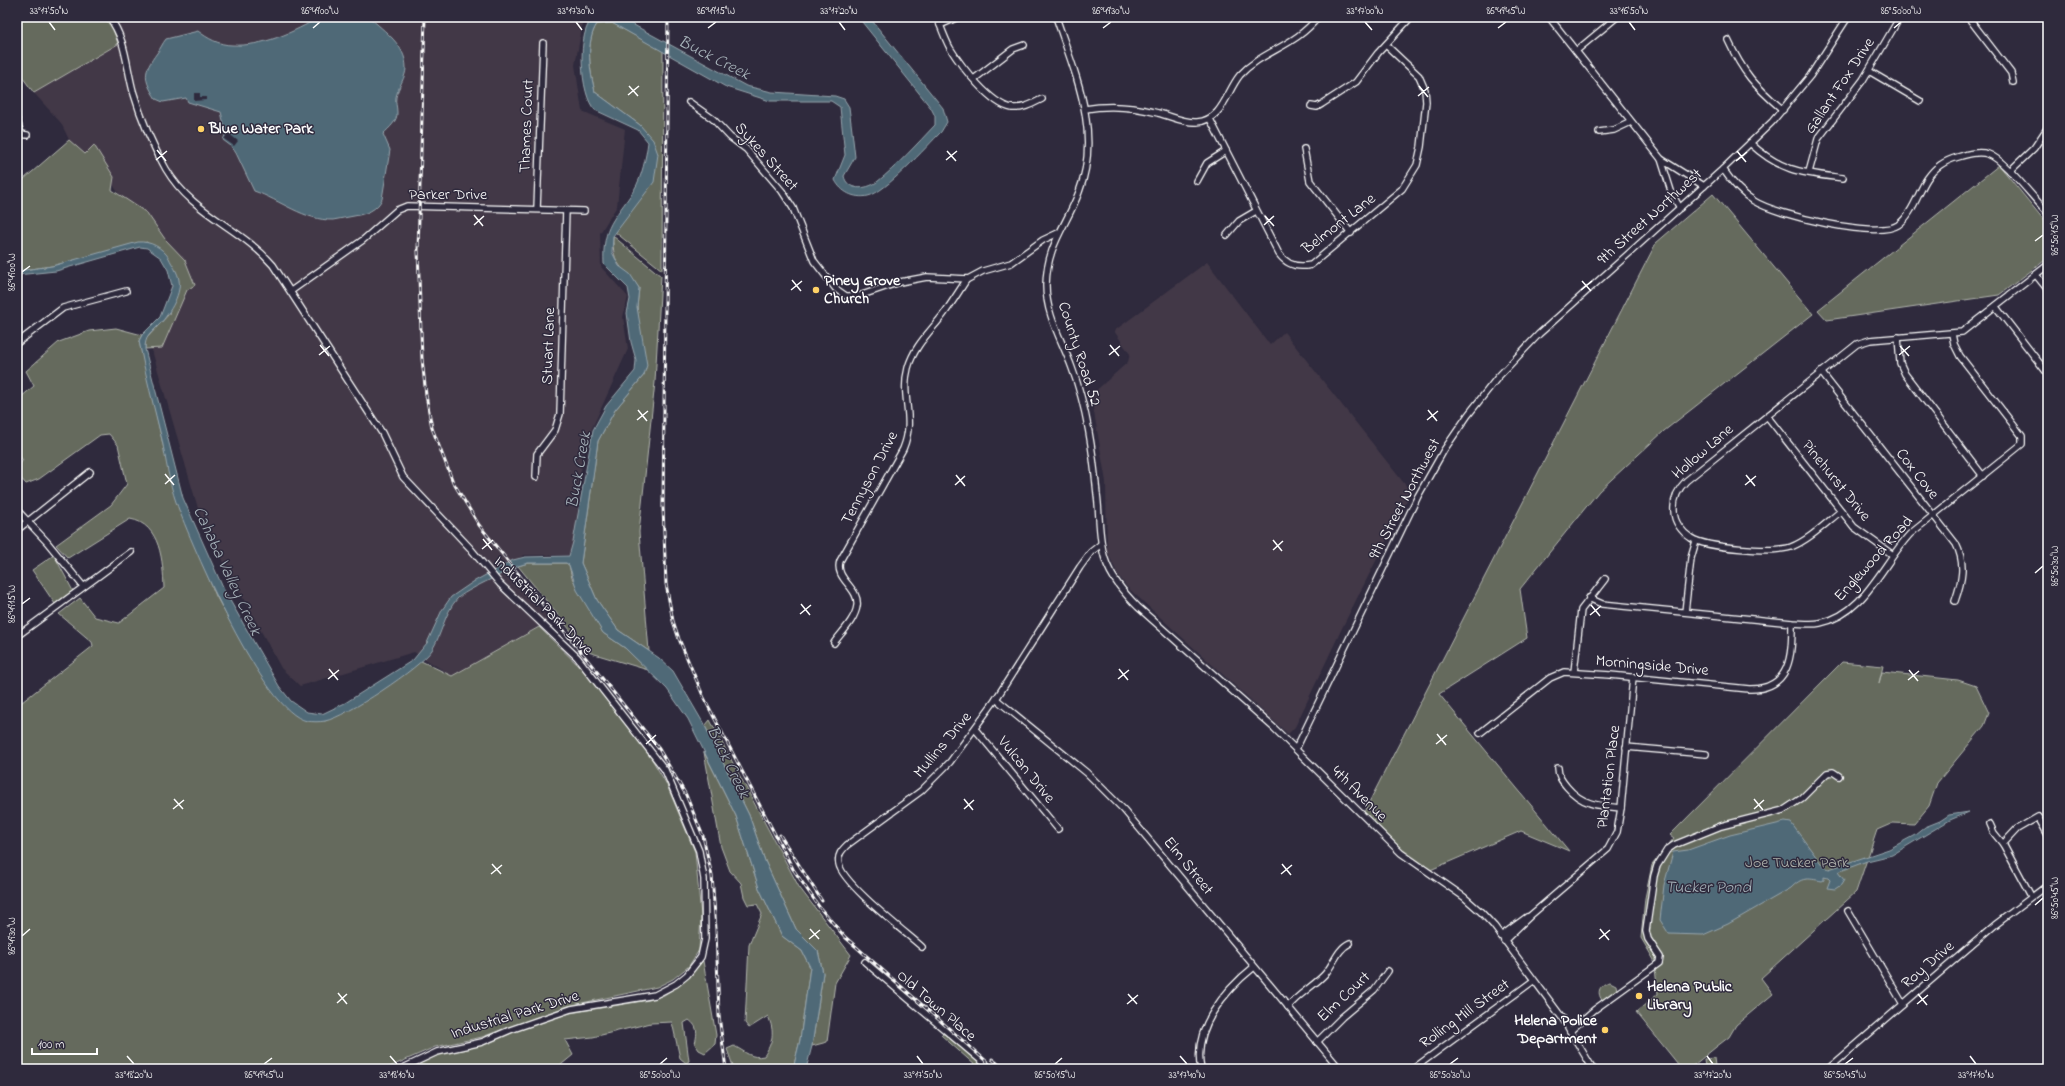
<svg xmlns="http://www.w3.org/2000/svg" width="2065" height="1086" viewBox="0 0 2065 1086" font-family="'Indie Flower',sans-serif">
<rect width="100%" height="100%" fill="#2f2a3d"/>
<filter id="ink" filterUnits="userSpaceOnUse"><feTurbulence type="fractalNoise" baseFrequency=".025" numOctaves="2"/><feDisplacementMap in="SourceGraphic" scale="8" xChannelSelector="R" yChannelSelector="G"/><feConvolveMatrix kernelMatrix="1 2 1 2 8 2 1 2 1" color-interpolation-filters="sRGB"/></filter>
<g filter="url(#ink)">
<g fill="#423847">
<polygon points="104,17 584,17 575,65 582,111 625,129 617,206 600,233 601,267 628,297 623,317 628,349 583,448 574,555 524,555 505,566 550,620 452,676 414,652 300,686 281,668 202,522 151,347 161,323 174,273 113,185 85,173 61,123 34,93 118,44 113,28"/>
<polygon points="1207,262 1270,345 1284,332 1411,492 1344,624 1295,727 1288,734 1127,587 1118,575 1107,551 1106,482 1091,395 1128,362 1130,354 1114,331"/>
</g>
<g fill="#656b5d" stroke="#b2b5ae">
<polygon points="17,17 104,17 113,28 118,44 34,93 17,70"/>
<path d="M612,23L663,51L662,270L615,232L629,213L658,154L640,125L595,92C590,72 585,42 597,24Z"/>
<polygon points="69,140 85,154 94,145 114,177 112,190 147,213 165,239 185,260 195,285 187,290 162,348 145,349 145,340 169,314 176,271 147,242 52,266 17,271 17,185"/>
<polygon points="1999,165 2048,225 2048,258 1999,295 1827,320 1818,310"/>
<polygon points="1713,194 1813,314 1664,431 1599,491 1520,589 1527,638 1439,694 1569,851 1521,831 1428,871 1403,852 1363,814 1656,243"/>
<path d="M613,236L661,276L655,382L639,532L649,651L618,630L597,600L581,563L598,441L615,410L644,375L637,307L639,288C623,265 612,268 613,236Z"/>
<path d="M116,328L142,335L139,341L176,500L216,596L247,653L291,712L325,721C360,705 391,685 421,661L452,676L539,627L584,671L650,756L666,783L695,852L701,916L699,950L689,966L673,979L657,987L568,1006L482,1037L435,1047L385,1069H17V706L93,646L92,642L59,614L80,598L95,617L119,623L164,588C163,562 161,524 130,519L68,558L56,545L111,505L127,484L118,445L109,434L100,435L39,479L26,484L17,474V468L23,460L17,453V394L20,398L34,386L26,371L59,342L89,331Z"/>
<polygon points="54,555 73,591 55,604 32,570"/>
<polygon points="528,563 566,563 569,565 572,578 603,633 625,648 648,670 588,652 518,566"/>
<polygon points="1842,662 1883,666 1879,683 1882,672 1958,680 1976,686 1989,713 1984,726 1937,783 1929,806 1914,824 1893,823 1877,830 1856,892 1761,978 1773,994 1736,1025 1729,1037 1716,1047 1689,1069 1682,1069 1636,1012 1658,994 1654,960 1641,938 1645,898 1652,865 1674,838 1670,835"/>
<polygon points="710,720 799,887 851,955 835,983 827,1042 812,1046 823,973 818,951 796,929 765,861 749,815 705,726"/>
<path d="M704,752L736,816L759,888L782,936L802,951L810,967L800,1040L793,1069H734L727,1049L734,1046C746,1052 751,1059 764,1056C773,1042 775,1032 768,1016L749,1028L745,1023L749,945L762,914L757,904L748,905L744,897L741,883L730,871L721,847Z"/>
<path d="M703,961L716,1035L715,1044L705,1053L699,1050L695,1044C697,1034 699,1027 689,1020L684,1023L689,1061L686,1063L680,1058L672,1022L651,1023L593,1037L565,1040L573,1055L556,1069H408L438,1055L483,1045L516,1031L570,1013L649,1000L664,995L681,984Z"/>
<path d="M1610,982L1616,985L1617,991L1602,1000C1596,992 1600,984 1610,982Z"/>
<polygon points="944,1034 987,1069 975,1069 976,1066 941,1035"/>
<polygon points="1714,1058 1715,1066 1705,1066 1704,1059"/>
</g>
<g fill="#506977" stroke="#96a5ad">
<path d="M320,17H369C384,31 406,45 406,68C406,77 398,87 396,97C395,103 397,106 397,112C398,121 389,128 383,134L390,150L382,199C377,210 366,214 354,216C347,217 340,219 333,220C305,221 280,200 254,191L236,153L231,146L223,140L226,133L221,112L188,102L186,98L163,102L156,99C143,79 143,72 157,53C161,48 162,44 166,39L198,31C207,38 219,45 232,45C262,47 294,32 320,17Z"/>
<path d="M594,17H616L632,24L746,86L772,92L835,96L844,99L849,107L852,131L855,157L844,176C847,191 866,190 877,182C896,167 918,143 935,125V116L931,108L858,17H869L943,108L947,122L941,132C927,146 885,193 868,196C854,199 841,192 835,180L845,155L840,107L831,101H770L726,87L612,23L597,24C585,42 590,72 595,92L640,125L653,140L658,154L654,182L613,236L612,252L619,266L630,274L639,288L637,307L647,365L644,375L615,410L598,441L581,563L597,600L618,630L659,658L673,671L705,726L749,815L765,861L796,929L818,951L823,973L812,1046L806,1069H793L800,1040L810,967L802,951L782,936L759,888L736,816L688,719L667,689L625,648L603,633L577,590L569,565L566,563H528L518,566C505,573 465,590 457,599C444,614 442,634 432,650C420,668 346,717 325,721C320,722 312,722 307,721C263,712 192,545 176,502C169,482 166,460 162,440C154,407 145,374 139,341L142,335L160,317L172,286L168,270L161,258L147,248L140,247L56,271L17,275V271L52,266L138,242C150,241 162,247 169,258C172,265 178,272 179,280C182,295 167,317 158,326C149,335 145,337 145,349L183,498L224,590L279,686L291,701L307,712L322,714L345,703L413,660L427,643L442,610L451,597L473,582L513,560L525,557L569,556L573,542L593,430L606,406L635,371L636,360L631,342L627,313L630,299L628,288L604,264C602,226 615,219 634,190C642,177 646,157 648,142L638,130L595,110C580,96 576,30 594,17Z"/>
<path d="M1969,812L1950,820L1892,855L1867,861L1838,872L1844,880L1841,885L1835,889L1827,888L1830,880L1828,878L1824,877V880L1822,881C1807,878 1802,877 1791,888L1728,924L1703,935L1669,934L1660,920L1664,885L1673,852L1688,850L1730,835L1785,822L1791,823L1823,866L1829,869L1889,849L1915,835L1925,827L1940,821L1949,815Z"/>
</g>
<g fill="#2f2a3d">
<polygon points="194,93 200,93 200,97 206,97 206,100 194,101"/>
<polygon points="228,133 238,141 234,146 224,139"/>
</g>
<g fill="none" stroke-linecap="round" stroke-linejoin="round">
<g stroke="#fff" stroke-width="8">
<g id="minor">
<path d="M109,17C126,39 126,65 133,91C141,118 152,145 166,169C193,215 239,226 273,265L382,433L403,477L470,548L500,584L577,657L665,770L699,851L704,879L705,939L701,957L687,975L676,984L655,995L571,1009L510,1030L482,1042L437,1052L401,1069"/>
<path d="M937,17C941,27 945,39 950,48C961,66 991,105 1012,108C1023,109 1032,104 1042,99"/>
<path d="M1056,17C1075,74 1102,132 1079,192C1066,227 1047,244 1046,285C1046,316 1062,340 1072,368C1087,408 1093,452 1097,494C1100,515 1098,538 1105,559C1111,578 1124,593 1138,607L1274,728L1401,853L1464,897L1481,912L1494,926L1563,1019L1593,1069"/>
<polyline points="1549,17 1661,159 1672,194 1680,208"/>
<polyline points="1968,17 2011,73 2013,82"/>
<polyline points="940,25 958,17"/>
<path d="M1728,40C1743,73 1755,86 1783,110"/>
<polyline points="1576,51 1617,17"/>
<polyline points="1869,71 1920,101"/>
<polyline points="974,79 1013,49 1024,45"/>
<polyline points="689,102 713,119 730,137 746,149 782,191 793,208 814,261 836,289 846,296 859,296 900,282 927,277 968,279 983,271 1011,263 1043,240 1058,233"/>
<polyline points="1311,106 1317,107 1322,104 1356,82 1378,53 1411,17"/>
<path d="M1085,109C1108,105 1135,107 1158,113C1171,116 1183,123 1197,122C1223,120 1226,92 1240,75C1262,51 1296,46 1318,17"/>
<path d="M1210,119L1279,254C1287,265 1298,268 1311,265L1402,189L1417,165L1421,147L1426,102L1425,90L1419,76L1386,45"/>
<polyline points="17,120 21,134 17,144"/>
<polyline points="1599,132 1614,130 1631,122"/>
<polyline points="21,134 27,135"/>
<path d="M1750,143C1781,172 1803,173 1843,178"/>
<polyline points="1304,149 1310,181 1351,233"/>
<polyline points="1661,159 1704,186"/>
<path d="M1723,169C1731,181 1742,194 1754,201C1776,215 1877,239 1898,225C1912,215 1918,193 1927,179C1935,167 1944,161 1958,157C1968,154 1978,151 1988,154C2004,159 2034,199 2048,213"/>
<polyline points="2010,171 2034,148 2048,127"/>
<polyline points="1809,172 1818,139 1863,80 1900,17"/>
<polyline points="1197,181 1207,163 1226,151"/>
<polyline points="537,209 543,43"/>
<polyline points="1227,235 1239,221 1256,211"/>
<polyline points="2036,275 2048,290"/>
<polyline points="291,291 363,240 397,210 407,206 584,211"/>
<polyline points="1996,307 2048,374"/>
<polyline points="1898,337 1900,363 1905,374 1983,476"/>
<polyline points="17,343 63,308 126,291"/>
<path d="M1821,372L1956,544C1966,564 1962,581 1955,601"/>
<polyline points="1767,416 1854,527 1893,555"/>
<polyline points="536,477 537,454 555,430 560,414 566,210"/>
<polyline points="17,510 47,542 83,586"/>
<path d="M1841,511C1826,523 1809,540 1791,547C1773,553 1707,548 1691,538C1682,532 1674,522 1674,511C1673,498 1678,489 1686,481L1857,344L1870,340L1962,332L2048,265"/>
<polyline points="17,530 90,472"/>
<path d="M1589,598L1602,604L1792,623C1801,623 1811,625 1820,623C1865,614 1882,564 1910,534L2022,444V436L1960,356L1954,344L1952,334"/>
<polyline points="1685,612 1691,558 1696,541"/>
<polyline points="17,636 131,552"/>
<path d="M834,643C841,633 855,620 857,606C860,588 834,579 840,561L903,449C916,418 900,398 908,368C914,346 930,332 943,315C952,303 959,291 967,279"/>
<polyline points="1574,672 1581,610 1605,579"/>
<polyline points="996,699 1087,773 1124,810 1340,1069"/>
<polyline points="975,729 1058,829"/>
<path d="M1480,733L1550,678L1564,672L1610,675L1749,689C1791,690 1792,655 1792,623"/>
<polyline points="1626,747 1706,754"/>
<polyline points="1296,749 1418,496 1444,450 1468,415 1498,377 1539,334 1723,169 1772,122 1810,76 1848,17"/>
<path d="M1558,768C1558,776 1562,781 1567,787C1582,805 1599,806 1621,808"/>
<polyline points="1990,824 1994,833 2003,844"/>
<polyline points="2031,896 2003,844 2017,829 2038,817 2048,835"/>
<polyline points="1848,911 1903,1004"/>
<polyline points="1501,936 1527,917"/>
<polyline points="1504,941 1531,915 1608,849 1617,832 1621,808 1633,677"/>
<path d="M922,947C905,932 842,883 839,864C837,855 842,850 847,845L921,791L950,762L996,699L1080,567L1091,552L1101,544"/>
<polyline points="865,962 991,1069"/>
<path d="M1288,1007C1298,994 1314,986 1325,974C1334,964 1337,949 1350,943"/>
<polyline points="1570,1031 1594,1010 1659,963 1660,957 1648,939 1646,931 1654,876 1657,866 1667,850 1674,845 1721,826 1784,810 1802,798 1827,773 1833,772 1839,776"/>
<polyline points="1317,1042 1342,1017 1374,990 1388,971"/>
<path d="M1201,1069C1192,1029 1225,990 1254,967"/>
<polyline points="1413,1069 1533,981"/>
<polyline points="1828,1069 1995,925 2048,885"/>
</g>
</g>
<use href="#minor" stroke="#2f2a3d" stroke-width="5.5"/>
<g stroke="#fff" stroke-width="3">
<g id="rail">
<polyline points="425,17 418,250 422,359 426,395 432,428 453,482 479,525 659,749 686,795 703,836 712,876 716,929 719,1016 726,1069"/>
<polyline points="668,17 663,507 666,584 673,621 679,639 704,698 793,869 820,908 845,937 995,1069"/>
<polyline points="780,835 822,901"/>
<polyline points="992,1059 1004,1069"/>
</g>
</g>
<use href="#rail" stroke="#2f2a3d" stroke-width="1.5" stroke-dasharray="4.5" stroke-linecap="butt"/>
</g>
</g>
<path fill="none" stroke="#fff" stroke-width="1.5" d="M49,22L55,30M576,22L582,30M839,22L845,30M1365,22L1372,30M1629,22L1635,30M313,28L320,22M708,28L716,22M1103,28L1111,22M1498,28L1506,22M1894,28L1901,22M629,86L638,96M1419,86L1428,97M628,95L639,86M1418,96L1429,87M157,150L166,161M947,151L956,161M1737,151L1746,162M156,160L167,151M946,160L957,151M1736,161L1747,152M474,215L483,226M1265,216L1274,226M474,225L484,216M1264,225L1274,216M2035,241L2043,235M22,272L30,266M792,280L801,291M1582,281L1591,291M791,290L802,281M1581,290L1592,281M320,345L329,356M1110,345L1119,356M1900,346L1909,356M319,355L330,346M1109,355L1120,346M1899,355L1910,346M638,410L647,421M1428,410L1437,421M637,420L648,411M1427,420L1438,411M165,474L174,485M956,475L965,486M1746,475L1755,486M165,484L175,475M955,485L965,476M1745,485L1756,476M483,539L492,550M1273,540L1282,551M482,549L493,540M1273,550L1283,541M2035,573L2043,566M22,604L30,598M801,604L810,615M1591,605L1600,616M800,614L811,605M1590,615L1601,606M329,669L338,680M1119,669L1128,680M1909,670L1918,681M328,679L339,670M1118,679L1129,670M1908,680L1919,671M647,734L656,745M1437,734L1446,745M646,744L656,735M1436,744L1447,735M174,799L183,809M964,799L973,810M1754,799L1763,810M173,809L184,800M964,809L974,800M1754,809L1764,800M492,864L501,874M1282,864L1291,875M491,874L502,865M1281,874L1292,865M2035,905L2043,898M810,929L819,939M1600,929L1609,940M22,936L30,929M809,939L820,930M1599,939L1610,930M338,993L347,1004M1128,994L1137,1004M1918,994L1927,1005M337,1003L347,994M1127,1004L1138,995M1917,1004L1928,995M127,1056L134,1064M390,1056L397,1064M917,1056L923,1064M1180,1056L1187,1064M1707,1056L1713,1064M1970,1056L1976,1064M264,1064L272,1058M660,1064L667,1058M1055,1064L1062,1058M1450,1064L1458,1058M1845,1064L1853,1058"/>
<g fill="#ffd166" stroke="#2f2a3d" stroke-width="1.5">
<circle cx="201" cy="129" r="4"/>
<circle cx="816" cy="290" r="4"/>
<circle cx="1639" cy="996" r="4"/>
<circle cx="1605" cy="1030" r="4"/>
</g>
<g text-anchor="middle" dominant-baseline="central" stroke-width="3" stroke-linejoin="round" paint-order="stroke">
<g font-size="16" fill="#fff" stroke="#2f2a3d">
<text transform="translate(1840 86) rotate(-56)">Gallant Fox Drive</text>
<text transform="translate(527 126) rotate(-88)">Thames Court</text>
<text transform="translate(766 157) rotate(48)">Sykes Street</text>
<text x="448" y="195">Parker Drive</text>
<text transform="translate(1650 217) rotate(-42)">9th Street Northwest</text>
<text transform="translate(1339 224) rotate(-38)">Belmont Lane</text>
<text transform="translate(549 346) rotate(-88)">Stuart Lane</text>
<text transform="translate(1079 354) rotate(72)">County Road 52</text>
<text transform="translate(1703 452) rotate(-41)">Hollow Lane</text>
<text transform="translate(1917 474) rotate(52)">Cox Cove</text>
<text transform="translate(870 478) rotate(-62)">Tennyson Drive</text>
<text transform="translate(1836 481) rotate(51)">Pinehurst Drive</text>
<text transform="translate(1405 499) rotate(-62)">9th Street Northwest</text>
<text transform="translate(1874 559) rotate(-48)">Englewood Road</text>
<text transform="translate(543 606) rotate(45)">Industrial Park Drive</text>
<text transform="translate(1652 666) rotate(5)">Morningside Drive</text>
<text transform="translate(943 745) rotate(-50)">Mullins Drive</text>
<text transform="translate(1026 770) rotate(51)">Vulcan Drive</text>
<text transform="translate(1609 777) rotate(-83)">Plantation Place</text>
<text transform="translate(1359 794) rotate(45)">4th Avenue</text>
<text transform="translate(1188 866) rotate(51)">Elm Street</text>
<text transform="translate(1928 965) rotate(-41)">Roy Drive</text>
<text transform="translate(1344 997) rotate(-43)">Elm Court</text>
<text transform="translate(936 1006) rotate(41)">Old Town Place</text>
<text transform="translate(1465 1014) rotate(-36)">Rolling Mill Street</text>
<text transform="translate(515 1015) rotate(-17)">Industrial Park Drive</text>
</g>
<g font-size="16" font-weight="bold" fill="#fff" stroke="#2f2a3d" text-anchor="start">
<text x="209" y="129">Blue Water Park</text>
<text x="824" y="281">Piney Grove<tspan x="824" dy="18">Church</tspan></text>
<text x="1647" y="987">Helena Public<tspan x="1647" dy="18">Library</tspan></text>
<text x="1597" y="1021" text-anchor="end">Helena Police<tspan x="1597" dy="18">Department</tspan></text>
</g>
<g font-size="16" fill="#b2b5ae" stroke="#2f2a3d">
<text x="1797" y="863">Joe Tucker Park</text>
</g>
<g font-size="17" font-style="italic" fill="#a8b4bb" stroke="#2f2a3d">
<text transform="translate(714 58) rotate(27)">Buck Creek</text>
<text transform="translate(579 470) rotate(-80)">Buck Creek</text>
<text transform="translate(227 571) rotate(65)">Cahaba Valley Creek</text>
<text transform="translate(728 762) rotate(64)">Buck Creek</text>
<text x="1708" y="887">Tucker Pond</text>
</g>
</g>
<rect width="2065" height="1086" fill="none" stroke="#2f2a3d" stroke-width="44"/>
<path d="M32 1048v6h65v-6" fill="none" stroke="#ffffff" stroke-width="2"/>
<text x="38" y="1048" font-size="12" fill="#ffffff" stroke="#2f2a3d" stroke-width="3" paint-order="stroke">100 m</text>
<rect x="22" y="22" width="2021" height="1042" fill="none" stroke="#fff" stroke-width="1.5"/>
<g font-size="10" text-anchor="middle" fill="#fff">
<text x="49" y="14">33°17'50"N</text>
<text x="320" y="14">86°49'00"W</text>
<text x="576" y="14">33°17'30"N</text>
<text x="716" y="14">86°49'15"W</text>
<text x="839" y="14">33°17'20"N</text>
<text x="1111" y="14">86°49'30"W</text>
<text x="1365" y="14">33°17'00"N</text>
<text x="1506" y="14">86°49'45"W</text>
<text x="1629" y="14">33°16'50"N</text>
<text x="1901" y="14">86°50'00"W</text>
<text transform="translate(2054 235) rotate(-90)" y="4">86°50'15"W</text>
<text transform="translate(11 272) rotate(-90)" y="4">86°49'00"W</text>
<text transform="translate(2054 566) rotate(-90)" y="4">86°50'30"W</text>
<text transform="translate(11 604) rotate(-90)" y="4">86°49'15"W</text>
<text transform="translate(2054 898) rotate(-90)" y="4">86°50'45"W</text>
<text transform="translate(11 936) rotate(-90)" y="4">86°49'30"W</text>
<text x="134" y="1078">33°18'20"N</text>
<text x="264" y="1078">86°49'45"W</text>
<text x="397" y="1078">33°18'10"N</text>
<text x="660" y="1078">86°50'00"W</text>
<text x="923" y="1078">33°17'50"N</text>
<text x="1055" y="1078">86°50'15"W</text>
<text x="1187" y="1078">33°17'40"N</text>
<text x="1450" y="1078">86°50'30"W</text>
<text x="1713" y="1078">33°17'20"N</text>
<text x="1845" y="1078">86°50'45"W</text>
<text x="1976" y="1078">33°17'10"N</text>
</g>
</svg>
